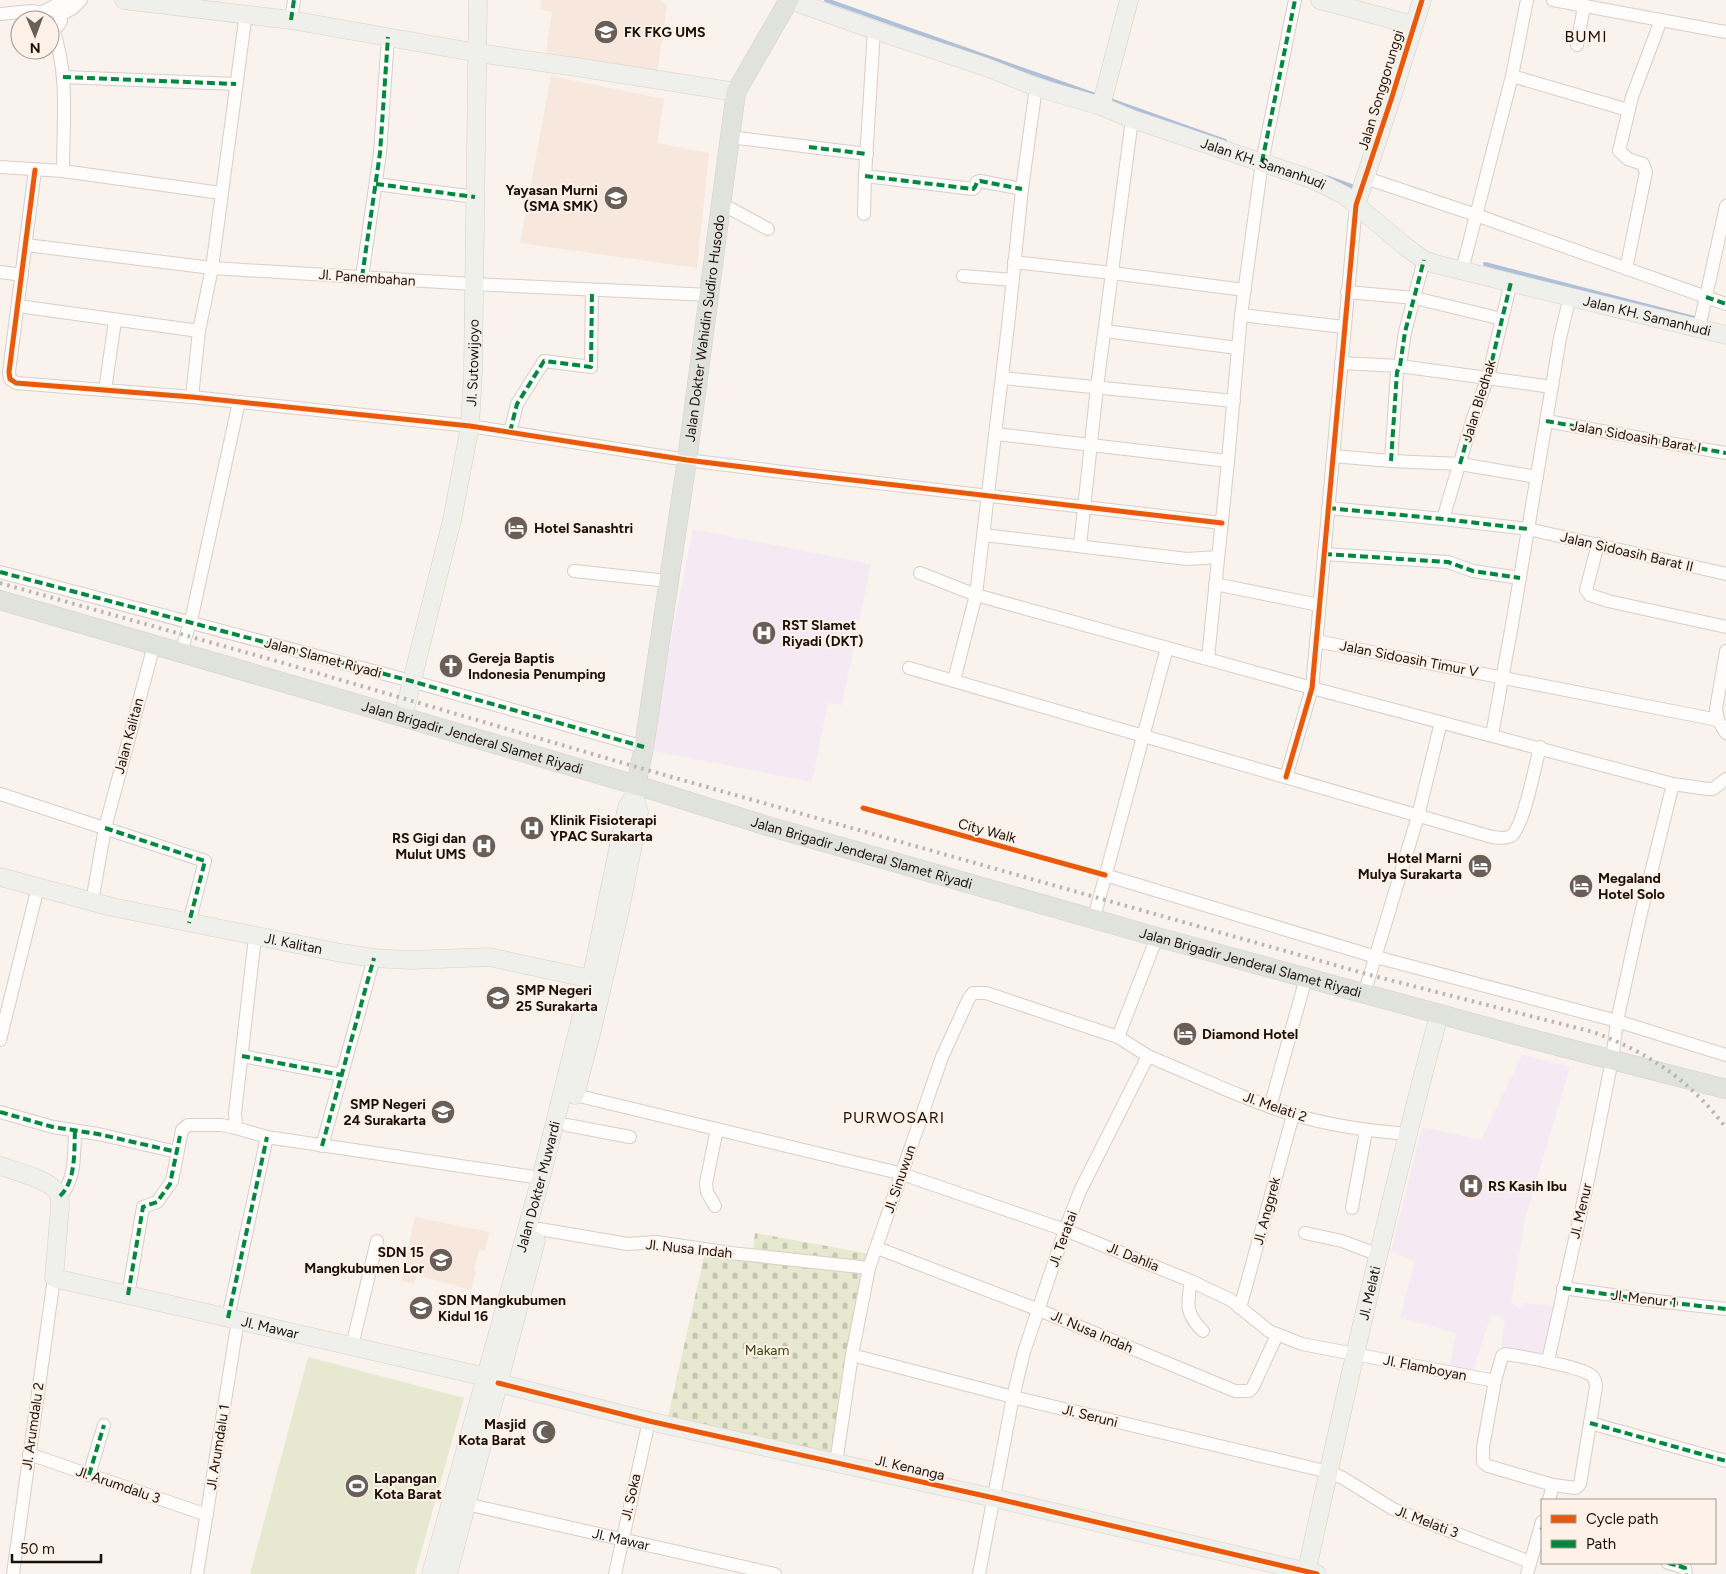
<svg xmlns="http://www.w3.org/2000/svg" width="1726" height="1574" viewBox="0 0 1726 1574" font-family="Figtree,sans-serif">
<defs>
<pattern id="cemetery-stones" width="16" height="16" patternUnits="userSpaceOnUse" patternTransform="scale(1.25)"><rect width="16" height="16" fill="#e6e8cf"/><path d="M2 7V4a2 2 0 0 1 4 0v3zM10 15v-3a2 2 0 0 1 4 0v3z" fill="#c5c6b0"/></pattern>
</defs>
<rect width="100%" height="100%" fill="#f9f2ed"/>
<g fill="#f7e7dc">
<polygon points="541,0 659,0 667,6 657,73 546,52 552,12 540,9"/>
<polygon points="551,76 664,99 657,143 709,153 697,268 520,243"/>
<polygon points="415,1217 489,1232 485,1250 479,1249 474,1271 476,1271 471,1290 424,1277 425,1274 417,1272 414,1284 401,1281"/>
</g>
<g fill="#f5eaf3">
<polygon points="693,529 871,564 842,705 828,703 812,782 649,750"/>
<polygon points="1522,1055 1570,1067 1525,1219 1511,1303 1521,1309 1523,1303 1557,1306 1547,1355 1501,1346 1505,1319 1491,1315 1473,1371 1450,1366 1456,1333 1400,1318 1415,1260 1391,1252 1422,1127 1481,1140"/>
</g>
<g fill="url(#cemetery-stones)">
<polygon points="755,1233 870,1254 868,1265 753,1252"/>
<polygon points="704,1257 863,1272 833,1457 668,1417"/>
</g>
<polygon fill="#e6e8cf" points="308,1357 464,1398 415,1574 250,1574"/>
<g fill="none" stroke-linecap="round" stroke-linejoin="round">
<g stroke="#acc0d9" stroke-width="4">
<polyline points="826,0 1098,96"/>
<polyline points="1107,99 1225,141"/>
<polyline points="1326,177 1357,188"/>
<polyline points="1485,264 1698,319"/>
</g>
<g stroke="#d7cec7" stroke-width="14">
<g id="street">
<polyline points="1553,0 1726,32"/>
<polyline points="0,14 32,11 42,13"/>
<polyline points="60,15 73,8 81,0"/>
<polyline points="40,20 44,11 66,0"/>
<polyline points="291,20 294,0"/>
<polyline points="50,29 58,26 61,21 59,13 51,9"/>
<path d="M53,29C69,74 63,124 63,171"/>
<polyline points="1577,45 1584,6"/>
<polyline points="1512,76 1628,110"/>
<polyline points="63,77 236,84"/>
<polyline points="1036,87 1022,189 1009,317 976,595 1312,688 1673,784 1708,789 1713,789 1726,779"/>
<polyline points="729,137 867,154"/>
<polyline points="0,167 63,171 221,193"/>
<polyline points="35,170 9,372 10,379 16,383 192,397 470,426 687,460 783,472 1222,523"/>
<polyline points="865,176 973,189 975,187 977,182 980,181 1022,189"/>
<polyline points="1366,178 1476,215 1726,304"/>
<polyline points="376,184 475,197"/>
<polyline points="722,204 768,229"/>
<polyline points="864,214 865,176 874,30"/>
<polyline points="26,245 212,268 473,284 710,295"/>
<polyline points="1014,262 1112,273 1245,290"/>
<polyline points="1626,269 1646,172 1643,164 1628,159 1619,151 1632,97 1661,20"/>
<polyline points="1462,270 1512,76 1527,0"/>
<polyline points="0,272 22,275"/>
<polyline points="963,276 1013,280"/>
<polyline points="362,277 380,153 388,37"/>
<polyline points="1347,292 1415,298 1502,319"/>
<polyline points="18,306 199,331"/>
<polyline points="1241,315 1344,327"/>
<polyline points="1699,328 1726,206"/>
<polyline points="1105,331 1238,348"/>
<polyline points="1341,363 1400,366 1552,387"/>
<polyline points="1002,378 1234,401"/>
<polyline points="105,390 115,321"/>
<polyline points="192,397 199,331 212,268 246,13"/>
<polyline points="1546,421 1726,453"/>
<polyline points="510,432 517,404 544,361 591,367 592,290"/>
<polyline points="996,434 1228,461"/>
<polyline points="1333,456 1391,461 1460,464 1537,477"/>
<polyline points="1391,461 1397,372 1400,366 1405,332 1424,260"/>
<polyline points="1328,508 1443,519 1528,529 1726,574"/>
<polyline points="1443,519 1473,418 1488,377 1511,282"/>
<polyline points="984,535 1187,559 1218,557"/>
<polyline points="1598,544 1586,590 1590,595 1608,601 1726,627"/>
<polyline points="1080,546 1097,387 1132,119"/>
<polyline points="1324,554 1448,562 1473,571 1520,578"/>
<polyline points="574,571 668,581"/>
<polyline points="0,572 411,681 644,747"/>
<polyline points="920,573 976,595 954,680"/>
<polyline points="1215,584 1319,605"/>
<polyline points="1316,641 1718,720"/>
<polyline points="1726,651 1716,709 1718,720 1726,733"/>
<polyline points="181,652 192,616 239,402"/>
<polyline points="1208,658 1228,461 1241,315 1262,162 1295,0"/>
<path d="M909,668L1492,837C1498,838 1505,839 1511,836C1524,827 1535,765 1540,747"/>
<polyline points="1492,735 1513,619 1560,338 1570,296"/>
<polyline points="1286,777 1312,688 1356,205"/>
<polyline points="0,794 205,861 189,923"/>
<polyline points="1105,875 1376,957 1617,1021 1726,1055"/>
<polyline points="92,902 105,828 154,645"/>
<polyline points="1094,918 1167,648"/>
<polyline points="255,937 235,1113 236,1128 267,1137 541,1178"/>
<polyline points="1364,994 1418,816 1441,722"/>
<polyline points="0,1040 38,887"/>
<polyline points="242,1056 342,1075"/>
<path d="M1148,1056C1196,1076 1245,1100 1295,1115C1332,1126 1370,1131 1408,1134"/>
<polyline points="575,1095 899,1173"/>
<polyline points="1270,1107 1306,978"/>
<polyline points="0,1112 53,1127 98,1134 177,1152"/>
<polyline points="567,1125 630,1137"/>
<polyline points="322,1146 374,958"/>
<polyline points="902,1174 1065,1230 1191,1281 1231,1300 1269,1331 1302,1344 1495,1381"/>
<path d="M60,1196C76,1181 74,1152 75,1131"/>
<polyline points="715,1206 707,1192 706,1183 717,1129"/>
<polyline points="1352,1208 1366,1131"/>
<polyline points="539,1229 628,1244 656,1242 731,1253 869,1268"/>
<polyline points="1305,1233 1342,1241 1379,1255"/>
<polyline points="877,1248 1039,1310 1235,1391 1249,1391 1253,1387 1277,1335"/>
<path d="M1191,1281C1187,1304 1185,1314 1203,1331"/>
<polyline points="1563,1288 1648,1300 1726,1309"/>
<polyline points="128,1295 143,1207 157,1202 172,1181 182,1130 188,1125 221,1125 236,1128"/>
<polyline points="1240,1308 1293,1115"/>
<polyline points="228,1318 267,1137"/>
<polyline points="352,1346 377,1241"/>
<path d="M1505,1354C1520,1356 1583,1367 1592,1376C1595,1379 1596,1383 1596,1387L1580,1484L1576,1488L1553,1485L1488,1466L1483,1462V1447L1495,1381L1502,1356Z"/>
<polyline points="852,1355 1013,1397 1329,1472 1343,1478 1393,1509 1530,1562"/>
<polyline points="1548,1361 1588,1180 1612,1060 1617,1021 1640,917 1673,784"/>
<polyline points="1590,1423 1726,1461"/>
<polyline points="29,1454 207,1515"/>
<polyline points="836,1463 852,1355 869,1268 942,1057 969,998 973,993 986,993 1118,1037"/>
<polyline points="89,1475 104,1425"/>
<polyline points="1549,1500 1553,1485"/>
<path id="s1" d="M466,1504L775,1574"/>
<polyline points="1668,1563 1679,1566 1680,1563"/>
<polyline points="1679,1566 1685,1568 1686,1574"/>
<polyline points="13,1574 54,1278"/>
<polyline points="197,1574 238,1320"/>
<polyline points="615,1574 649,1421"/>
<polyline points="979,1574 1013,1397 1024,1352 1065,1230 1080,1191 1148,1056 1118,1037 1157,937"/>
<polyline points="1527,1574 1542,1522"/>
</g>
</g>
<g stroke="#d7cec7" stroke-width="19">
<g id="secondary">
<polyline points="124,0 291,20 478,53 583,68 736,92"/>
<path id="s2" d="M790,0L874,30L986,67L1036,87L1101,106L1132,119L1314,180L1344,195L1406,247L1424,260L1435,264L1726,335"/>
<polyline points="1320,0 1413,25"/>
<polyline points="1101,106 1129,0"/>
<polyline points="1356,205 1391,100 1422,0"/>
<path id="s3" d="M403,717L452,520L470,426L473,371L478,0"/>
<path id="s4" d="M0,877L112,907L341,953L374,958L411,960L489,957L591,979"/>
<polyline points="575,1095 591,1034 620,910 636,829 639,812 634,796"/>
<path id="s5" d="M0,1166C14,1171 53,1180 59,1195C60,1198 60,1203 60,1207L54,1278L486,1377"/>
<polyline points="498,1383 649,1421 994,1498 1317,1574"/>
<path id="s6" d="M431,1574L541,1178L591,979L627,807L634,796L636,785"/>
<polyline points="448,1574 536,1241"/>
<path id="s7" d="M1306,1574C1347,1387 1389,1200 1439,1015"/>
</g>
</g>
<g stroke="#d4cfcc" stroke-width="20">
<g id="primary">
<path id="s8" d="M0,600L636,785L761,824L1157,937L1531,1039L1726,1089"/>
<path id="s9" d="M636,785L644,747L687,460L736,92L789,0"/>
</g>
</g>
<use href="#street" stroke="#fefdfc" stroke-width="12"/>
<use href="#secondary" stroke="#eff0ec" stroke-width="18"/>
<use href="#primary" stroke="#e0e3dc" stroke-width="19"/>
<path stroke="#b8b6b4" stroke-width="4" stroke-dasharray="2.5 5" stroke-linecap="butt" d="M0,583L273,660L640,768L1370,975L1593,1032C1648,1052 1691,1081 1726,1128"/>
<g stroke="#00873e" stroke-width="4" stroke-dasharray="8 4" stroke-linecap="butt">
<polyline points="291,20 294,0"/>
<polyline points="63,77 236,84"/>
<polyline points="809,147 867,154"/>
<polyline points="1262,162 1295,0"/>
<polyline points="865,176 973,189 975,187 977,182 980,181 1022,189"/>
<polyline points="376,184 475,197"/>
<polyline points="362,277 380,153 388,37"/>
<polyline points="1706,297 1726,304"/>
<polyline points="1546,421 1726,453"/>
<polyline points="510,432 517,404 544,361 591,367 592,290"/>
<polyline points="1391,461 1397,372 1400,366 1405,332 1424,260"/>
<polyline points="1460,464 1473,418 1488,377 1511,282"/>
<polyline points="1328,508 1443,519 1528,529"/>
<polyline points="1324,554 1448,562 1473,571 1520,578"/>
<polyline points="0,572 411,681 644,747"/>
<polyline points="105,828 205,861 189,923"/>
<polyline points="242,1056 342,1075"/>
<polyline points="0,1112 53,1127 98,1134 177,1152"/>
<polyline points="322,1146 374,958"/>
<path d="M60,1196C76,1181 74,1152 75,1131"/>
<polyline points="1563,1288 1648,1300 1726,1309"/>
<polyline points="128,1295 143,1207 157,1202 170,1184 180,1136"/>
<polyline points="228,1318 267,1137"/>
<polyline points="1590,1423 1726,1461"/>
<polyline points="89,1475 104,1425"/>
<polyline points="1541,1527 1542,1528"/>
<polyline points="1668,1563 1679,1566 1680,1563"/>
<polyline points="1679,1566 1685,1568 1686,1574"/>
</g>
<g stroke="#fef1e8" stroke-width="8">
<g id="cycleway">
<polyline points="35,170 9,372 10,379 16,383 192,397 470,426 687,460 783,472 1222,523"/>
<polyline points="1286,777 1312,688 1356,205 1391,100 1422,0"/>
<polyline points="863,808 1105,875"/>
<polyline points="498,1383 649,1421 994,1498 1317,1574"/>
</g>
</g>
<use href="#cycleway" stroke="#e8590c" stroke-width="5"/>
</g>
<defs>
<g id="university-disc" transform="scale(1.25)"><circle r="9.5" fill="#695f58" stroke="#fef1e8"/><path d="M0-5L7-2L0 1L-7-2ZM-4 1L0 2.5L4 1V4Q0 6-4 4Z" fill="#fff"/></g>
<g id="school-disc" transform="scale(1.25)"><circle r="9.5" fill="#695f58" stroke="#fef1e8"/><path d="M0-5L7-2L0 1L-7-2ZM-4 1L0 2.5L4 1V4Q0 6-4 4Z" fill="#fff"/></g>
<g id="hotel-disc" transform="scale(1.25)"><circle r="9.5" fill="#695f58" stroke="#fef1e8"/><path d="M-6-4.5h1.5V1H6V5H4.5V3h-9V5H-6ZM-4 0a1.8 1.8 0 1 1 3.6 0ZM.5 0V-2.5h3Q6-2.5 6 0Z" fill="#fff"/></g>
<g id="hospital-disc" transform="scale(1.25)"><circle r="9.5" fill="#695f58" stroke="#fef1e8"/><path d="M-5-5h3v3.5h4V-5h3V5h-3V1.5h-4V5h-3Z" fill="#fff"/></g>
<g id="church-disc" transform="scale(1.25)"><circle r="9.5" fill="#695f58" stroke="#fef1e8"/><path d="M-1.2-6h2.4v3.5h3.3v2.4h-3.3V6h-2.4V-.1h-3.3v-2.4h3.3Z" fill="#fff"/></g>
<g id="mosque-disc" transform="scale(1.25)"><circle r="9.5" fill="#695f58" stroke="#fef1e8"/><path d="M3.5-4.9A6 6 0 1 0 3.5 4.9A5 5 0 1 1 3.5-4.9Z" fill="#fff"/></g>
<g id="stadium-disc" transform="scale(1.25)"><circle r="9.5" fill="#695f58" stroke="#fef1e8"/><path d="M0-5a6.5 5 0 1 0 0 10a6.5 5 0 1 0 0-10ZM-3.5-1.8h7v3.6h-7Z" fill="#fff"/></g>
</defs>
<g fill-rule="evenodd">
<use href="#university-disc" x="606" y="32"/>
<use href="#school-disc" x="616" y="198"/>
<use href="#hotel-disc" x="516" y="528"/>
<use href="#hospital-disc" x="764" y="633"/>
<use href="#church-disc" x="451" y="666"/>
<use href="#hospital-disc" x="532" y="828"/>
<use href="#hospital-disc" x="484" y="846"/>
<use href="#hotel-disc" x="1480" y="866"/>
<use href="#hotel-disc" x="1581" y="886"/>
<use href="#school-disc" x="498" y="998"/>
<use href="#hotel-disc" x="1185" y="1034"/>
<use href="#school-disc" x="443" y="1112"/>
<use href="#hospital-disc" x="1471" y="1186"/>
<use href="#school-disc" x="441" y="1260"/>
<use href="#school-disc" x="421" y="1308"/>
<use href="#mosque-disc" x="544" y="1432"/>
<use href="#stadium-disc" x="357" y="1486"/>
</g>
<g text-anchor="middle" dominant-baseline="central" stroke-width="4" stroke-linejoin="round" paint-order="stroke">
<g font-size="14" font-weight="bold" fill="#1b1008" stroke="#fef1e8" text-anchor="start">
<text x="624" y="32">FK FKG UMS</text>
<text x="598" y="190" text-anchor="end">Yayasan Murni<tspan x="598" dy="16">(SMA SMK)</tspan></text>
<text x="534" y="528">Hotel Sanashtri</text>
<text x="782" y="625">RST Slamet<tspan x="782" dy="16">Riyadi (DKT)</tspan></text>
<text x="468" y="658">Gereja Baptis<tspan x="468" dy="16">Indonesia Penumping</tspan></text>
<text x="550" y="820">Klinik Fisioterapi<tspan x="550" dy="16">YPAC Surakarta</tspan></text>
<text x="466" y="838" text-anchor="end">RS Gigi dan<tspan x="466" dy="16">Mulut UMS</tspan></text>
<text x="1462" y="858" text-anchor="end">Hotel Marni<tspan x="1462" dy="16">Mulya Surakarta</tspan></text>
<text x="1598" y="878">Megaland<tspan x="1598" dy="16">Hotel Solo</tspan></text>
<text x="516" y="990">SMP Negeri<tspan x="516" dy="16">25 Surakarta</tspan></text>
<text x="1202" y="1034">Diamond Hotel</text>
<text x="426" y="1104" text-anchor="end">SMP Negeri<tspan x="426" dy="16">24 Surakarta</tspan></text>
<text x="1488" y="1186">RS Kasih Ibu</text>
<text x="424" y="1252" text-anchor="end">SDN 15<tspan x="424" dy="16">Mangkubumen Lor</tspan></text>
<text x="438" y="1300">SDN Mangkubumen<tspan x="438" dy="16">Kidul 16</tspan></text>
<text x="526" y="1424" text-anchor="end">Masjid<tspan x="526" dy="16">Kota Barat</tspan></text>
<text x="374" y="1478">Lapangan<tspan x="374" dy="16">Kota Barat</tspan></text>
</g>
<g font-size="14" fill="#1b1008" stroke="#fef1e8">
<text transform="translate(1381 90) rotate(-73)">Jalan Songgorunggi</text>
<text stroke="none"><textPath href="#s2" startOffset="501">Jalan KH. Samanhudi</textPath></text>
<text transform="translate(367 278) rotate(4)">Jl. Panembahan</text>
<text stroke="none"><textPath href="#s2" startOffset="921">Jalan KH. Samanhudi</textPath></text>
<text stroke="none"><textPath href="#s9" startOffset="462">Jalan Dokter Wahidin Sudiro Husodo</textPath></text>
<text stroke="none"><textPath href="#s3" startOffset="362">Jl. Sutowijoyo</textPath></text>
<text transform="translate(1479 401) rotate(-73)">Jalan Bledhak</text>
<text transform="translate(1636 437) rotate(10)">Jalan Sidoasih Barat I</text>
<text transform="translate(1627 552) rotate(13)">Jalan Sidoasih Barat II</text>
<text transform="translate(323 658) rotate(15)">Jalan Slamet Riyadi</text>
<text transform="translate(1409 659) rotate(11)">Jalan Sidoasih Timur V</text>
<text transform="translate(129 736) rotate(-75)">Jalan Kalitan</text>
<text stroke="none"><textPath href="#s8" startOffset="492">Jalan Brigadir Jenderal Slamet Riyadi</textPath></text>
<text transform="translate(987 831) rotate(15)">City Walk</text>
<text stroke="none"><textPath href="#s8" startOffset="898">Jalan Brigadir Jenderal Slamet Riyadi</textPath></text>
<text stroke="none"><textPath href="#s4" startOffset="301">Jl. Kalitan</textPath></text>
<text stroke="none"><textPath href="#s8" startOffset="1302">Jalan Brigadir Jenderal Slamet Riyadi</textPath></text>
<text transform="translate(1275 1107) rotate(19)">Jl. Melati 2</text>
<text transform="translate(900 1179) rotate(-71)">Jl. Sinuwun</text>
<text stroke="none"><textPath href="#s6" startOffset="402">Jalan Dokter Muwardi</textPath></text>
<text transform="translate(1267 1211) rotate(-75)">Jl. Anggrek</text>
<text transform="translate(1581 1211) rotate(-77)">Jl. Menur</text>
<text transform="translate(1063 1239) rotate(-70)">Jl. Teratai</text>
<text transform="translate(689 1249) rotate(6)">Jl. Nusa Indah</text>
<text transform="translate(1133 1257) rotate(22)">Jl. Dahlia</text>
<text stroke="none"><textPath href="#s7" startOffset="288">Jl. Melati</textPath></text>
<text transform="translate(1644 1299) rotate(7)">Jl. Menur 1</text>
<text stroke="none"><textPath href="#s5" startOffset="372">Jl. Mawar</textPath></text>
<text transform="translate(1092 1332) rotate(23)">Jl. Nusa Indah</text>
<text transform="translate(1425 1368) rotate(11)">Jl. Flamboyan</text>
<text transform="translate(1090 1416) rotate(14)">Jl. Seruni</text>
<text transform="translate(33 1426) rotate(-82)">Jl. Arumdalu 2</text>
<text transform="translate(218 1447) rotate(-81)">Jl. Arumdalu 1</text>
<text transform="translate(910 1468) rotate(13)">Jl. Kenanga</text>
<text transform="translate(118 1485) rotate(19)">Jl. Arumdalu 3</text>
<text transform="translate(631 1497) rotate(-77)">Jl. Soka</text>
<text transform="translate(1427 1522) rotate(21)">Jl. Melati 3</text>
<text stroke="none"><textPath href="#s1" startOffset="159">Jl. Mawar</textPath></text>
</g>
<g font-size="14" fill="#3c440c" stroke="#fef1e8">
<text x="767" y="1350">Makam</text>
</g>
<g font-size="16" letter-spacing="1" fill="#1b1008" stroke="#fef1e8">
<text x="1586" y="36">BUMI</text>
<text x="894" y="1117">PURWOSARI</text>
</g>
</g>
<rect x="1541" y="1499" width="175" height="65" fill="#fef1e8" stroke="#a3978e"/>
<rect x="1551" y="1515" width="25" height="8" fill="#e8590c" stroke="#a3978e"/>
<text x="1586" y="1524" font-size="15" fill="#1b1008">Cycle path</text>
<rect x="1551" y="1540" width="25" height="8" fill="#00873e" stroke="#a3978e"/>
<text x="1586" y="1549" font-size="15" fill="#1b1008">Path</text>
<g transform="translate(35 35) rotate(179)"><circle r="24" fill="#fef1e8" stroke="#a3978e"/>
<path d="M0-4L9 19L0 12L-9 19Z" fill="#695f58"/>
<text y="-8" font-size="14" font-weight="bold" text-anchor="middle" fill="#1b1008">N</text>
</g>
<path d="M12 1554v8h89v-8" fill="none" stroke="#1b1008" stroke-width="2.5"/>
<text x="20" y="1554" font-size="15" fill="#1b1008" stroke="#fef1e8" stroke-width="4" paint-order="stroke">50 m</text>
</svg>
